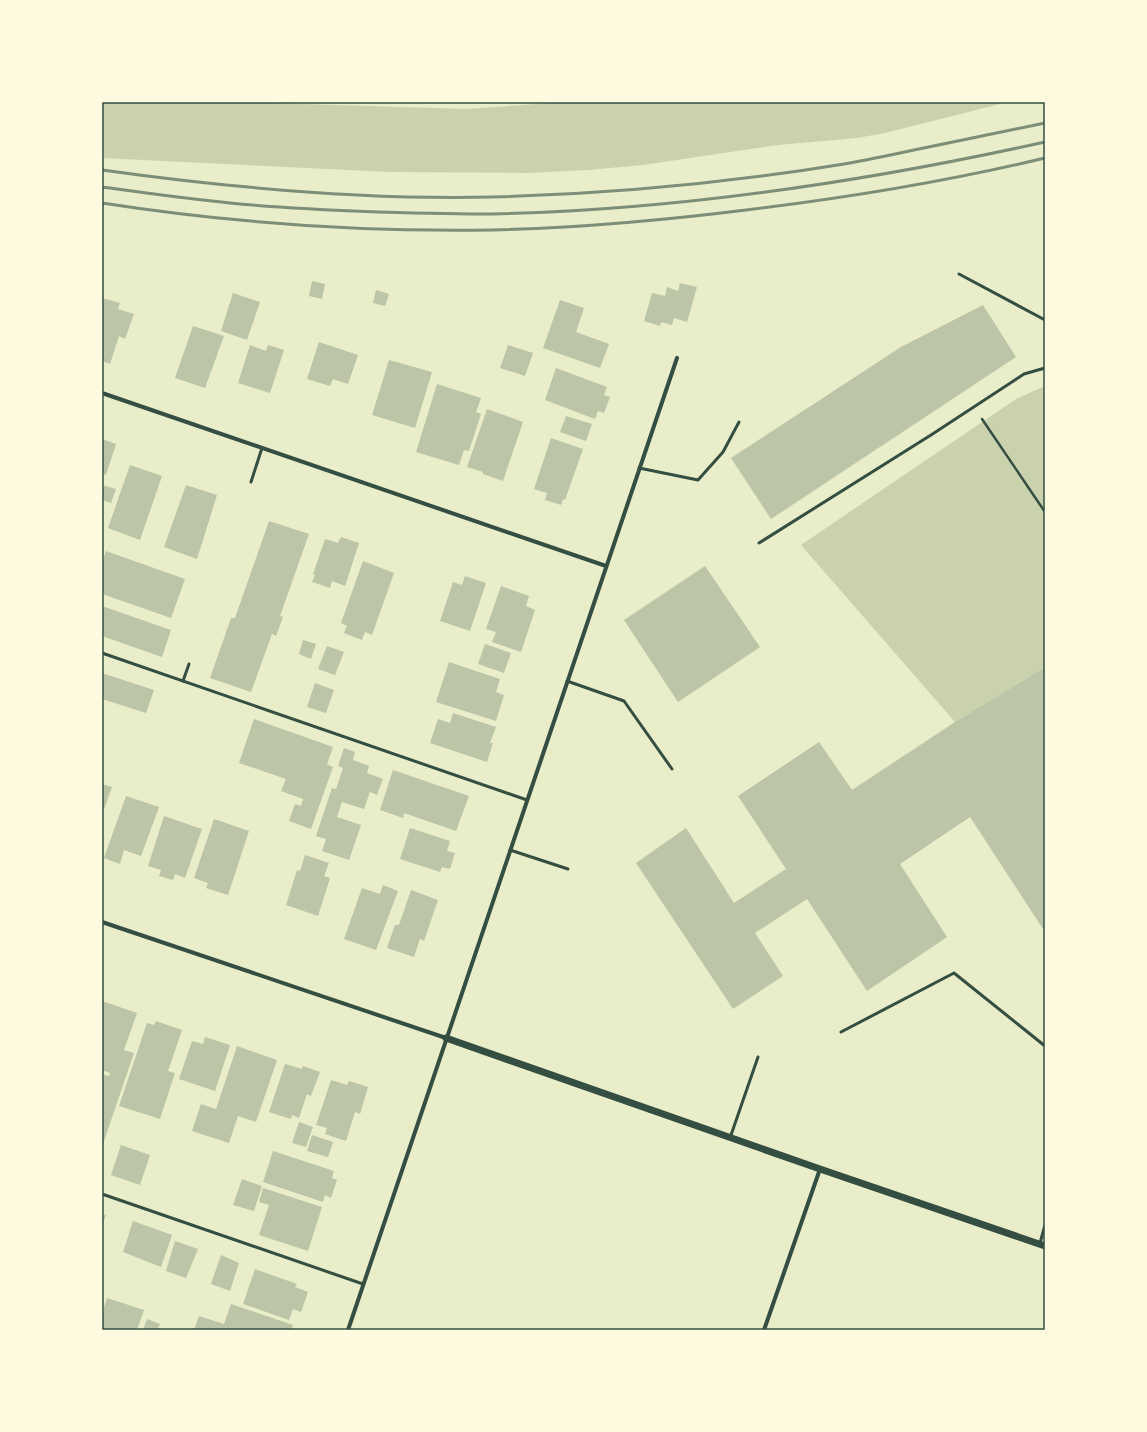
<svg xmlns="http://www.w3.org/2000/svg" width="1147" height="1432" viewBox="0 0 1147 1432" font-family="Inter,sans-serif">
<rect width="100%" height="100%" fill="#e9edc9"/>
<g fill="#cad2ad">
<polygon points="102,102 241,102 467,109 564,102 1008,102 885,133 857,138 778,145 643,165 588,170 529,173 390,172 102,158"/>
<polygon points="1045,386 1045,667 955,722 801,545 1016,399"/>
</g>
<g fill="#bcc5a7">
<polygon points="312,281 325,284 322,299 309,296"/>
<polygon points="680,283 697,287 687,322 674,318 672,325 661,322 660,326 644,321 652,293 665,296 667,287 678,291"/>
<polygon points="376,290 389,294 385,306 373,303"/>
<polygon points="233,293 260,302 247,340 221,331"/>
<polygon points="102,298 120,303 118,309 134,314 125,339 119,336 110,364 102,361"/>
<polygon points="560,300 584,308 576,332 609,344 600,368 543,348"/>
<polygon points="983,305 1016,357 771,519 731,458 901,347"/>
<polygon points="193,326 224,336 205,388 175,378"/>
<polygon points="319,342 358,355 348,384 333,379 330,386 307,379"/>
<polygon points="250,345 266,351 268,345 284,350 270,393 238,383"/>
<polygon points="508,345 533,353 525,376 500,368"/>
<polygon points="389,360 432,372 415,428 372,415"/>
<polygon points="556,368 607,387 604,395 610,397 604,413 598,411 595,419 545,400"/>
<polygon points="437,384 481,398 476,412 481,414 469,451 464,450 459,465 416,452"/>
<polygon points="487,409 523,422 503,481 483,474 483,472 467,467"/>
<polygon points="566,416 592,424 586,441 560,432"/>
<polygon points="551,438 583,449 565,500 563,499 561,505 545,500 547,493 534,489"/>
<polygon points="102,439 116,444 106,475 102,474"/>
<polygon points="130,465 162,476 140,540 108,528"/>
<polygon points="102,485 116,489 111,503 102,500"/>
<polygon points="186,485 217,495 197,559 164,547"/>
<polygon points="269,521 309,534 280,616 283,617 276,636 272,634 251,692 210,678 231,618 235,618"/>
<polygon points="341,537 359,543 345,586 332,581 330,588 312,582 315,575 313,574 325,539 338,543"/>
<polygon points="106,551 185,579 171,618 102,594 102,562"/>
<polygon points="363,561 394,573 372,635 365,632 362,640 344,633 347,626 341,623"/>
<polygon points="705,566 760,647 678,702 624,620"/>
<polygon points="465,576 486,583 470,631 440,621 453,582 462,585"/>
<polygon points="501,586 529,596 526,606 535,610 521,652 492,642 496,632 486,629"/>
<polygon points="102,606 171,630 162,657 102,636"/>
<polygon points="303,640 316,644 311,659 299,654"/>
<polygon points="485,644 511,653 504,673 478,664"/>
<polygon points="327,646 344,652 335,675 318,669"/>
<polygon points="449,662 500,679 496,692 504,695 496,721 436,702"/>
<polygon points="1045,667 1045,932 970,817 900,864 947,937 867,991 807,899 755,933 783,976 733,1009 636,863 686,828 734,903 786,869 738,796 819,742 852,790 955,722"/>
<polygon points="102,673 154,690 146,713 102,699"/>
<polygon points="315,683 334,690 326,713 307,707"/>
<polygon points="453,713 496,727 490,743 493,743 487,762 430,743 438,719 450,723"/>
<polygon points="254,719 333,747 327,764 333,767 311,829 289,821 295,804 301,806 303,799 281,791 286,779 239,763"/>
<polygon points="344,748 355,752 353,760 369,766 367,773 383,779 377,795 370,792 364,809 342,802 337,817 361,825 349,860 322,851 326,839 316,836 332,788 336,789 343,768 338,766"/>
<polygon points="393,770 469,796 456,831 404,813 403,818 380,810"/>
<polygon points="102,784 112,787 102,815"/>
<polygon points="126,796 159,807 141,856 124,850 120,864 104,858"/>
<polygon points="164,816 202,829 185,878 175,874 173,880 159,876 161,870 148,866"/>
<polygon points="214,819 249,831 228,895 206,888 208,883 194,878"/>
<polygon points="410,828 450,841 447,851 455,853 450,869 442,867 440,872 400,859"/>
<polygon points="305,855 329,863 324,876 330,878 318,916 286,905 297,870 300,871"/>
<polygon points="383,885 398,891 376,950 344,939 362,888 380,894"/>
<polygon points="411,890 438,900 424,941 420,939 414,957 387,948 395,925 399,925"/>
<polygon points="102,1001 137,1013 124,1050 134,1053 102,1147 102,1074 109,1076 110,1073 102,1070"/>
<polygon points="156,1021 182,1030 168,1071 175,1073 160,1119 119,1106 147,1023 154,1025"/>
<polygon points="205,1037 230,1045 215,1091 179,1079 192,1041 203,1044"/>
<polygon points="237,1046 277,1060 256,1122 238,1116 229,1143 192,1131 201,1104 216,1109"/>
<polygon points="285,1064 302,1069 303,1066 320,1072 311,1096 307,1094 299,1118 292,1115 291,1119 269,1112"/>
<polygon points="331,1080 347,1085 349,1081 368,1087 360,1114 355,1112 346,1141 325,1134 327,1128 316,1125"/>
<polygon points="299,1122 313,1127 306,1147 292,1143"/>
<polygon points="312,1135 333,1142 328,1157 307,1151"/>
<polygon points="121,1145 150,1155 140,1185 111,1175"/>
<polygon points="273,1151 334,1171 332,1178 337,1180 331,1198 325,1195 323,1202 263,1182"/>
<polygon points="242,1179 262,1186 254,1211 233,1205"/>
<polygon points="263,1188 322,1207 308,1251 259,1235 269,1205 259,1202"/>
<polygon points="102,1214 106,1215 102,1226"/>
<polygon points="133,1221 172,1235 161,1267 123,1252"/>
<polygon points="175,1241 198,1249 186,1278 166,1271"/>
<polygon points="221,1255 239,1263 230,1291 211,1284"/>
<polygon points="255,1269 297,1284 295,1287 308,1292 301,1312 293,1309 289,1320 243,1304"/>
<polygon points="107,1298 144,1310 137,1330 102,1330 102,1314"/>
<polygon points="231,1304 293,1325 291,1330 222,1330 218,1329 218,1330 194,1330 199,1316 224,1324"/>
<polygon points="147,1319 160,1324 157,1330 143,1330"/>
</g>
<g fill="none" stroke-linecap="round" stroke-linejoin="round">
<polyline stroke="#344e41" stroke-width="2.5" points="982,419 1045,512"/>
<g stroke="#344e41" stroke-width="3">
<polyline points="959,274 1045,320"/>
<polyline points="639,468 698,480 723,452 739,422"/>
<polyline points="251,482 262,448"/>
<polyline points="759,543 931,435 1024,374 1045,368"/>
<polyline points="102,653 527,800"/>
<polyline points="183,681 189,664"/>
<polyline points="567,681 624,701 672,769"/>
<polyline points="510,850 568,869"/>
<polyline points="841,1032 954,973 1045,1046"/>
<polyline points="730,1138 758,1057"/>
<polyline points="102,1194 363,1284"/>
<polyline points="1040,1243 1045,1225"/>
</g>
<g stroke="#344e41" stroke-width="4">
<polyline points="102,393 606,566"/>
<polyline points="102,922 446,1038"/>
<polyline points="348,1330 677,358"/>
<polyline points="764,1330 820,1169"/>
</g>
<polyline stroke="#344e41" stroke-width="7" points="446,1038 820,1169 1045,1246"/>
<g stroke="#7c8e77" stroke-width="3">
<path d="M102,170C231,188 362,200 492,197C610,194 728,183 844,164C867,160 891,155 914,150C958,141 1001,132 1045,123"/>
<path d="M102,187C145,193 187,199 230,203C279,208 328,210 378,212C416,213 454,214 492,214C678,210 864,182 1045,142"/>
<path d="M102,203C231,223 362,232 492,230C580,228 667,220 754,209C852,197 949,181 1045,158"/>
</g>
</g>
<rect width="1147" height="1432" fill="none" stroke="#fefae0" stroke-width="206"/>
<rect x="103" y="103" width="941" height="1226" fill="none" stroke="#344e41" stroke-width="1.5"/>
</svg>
